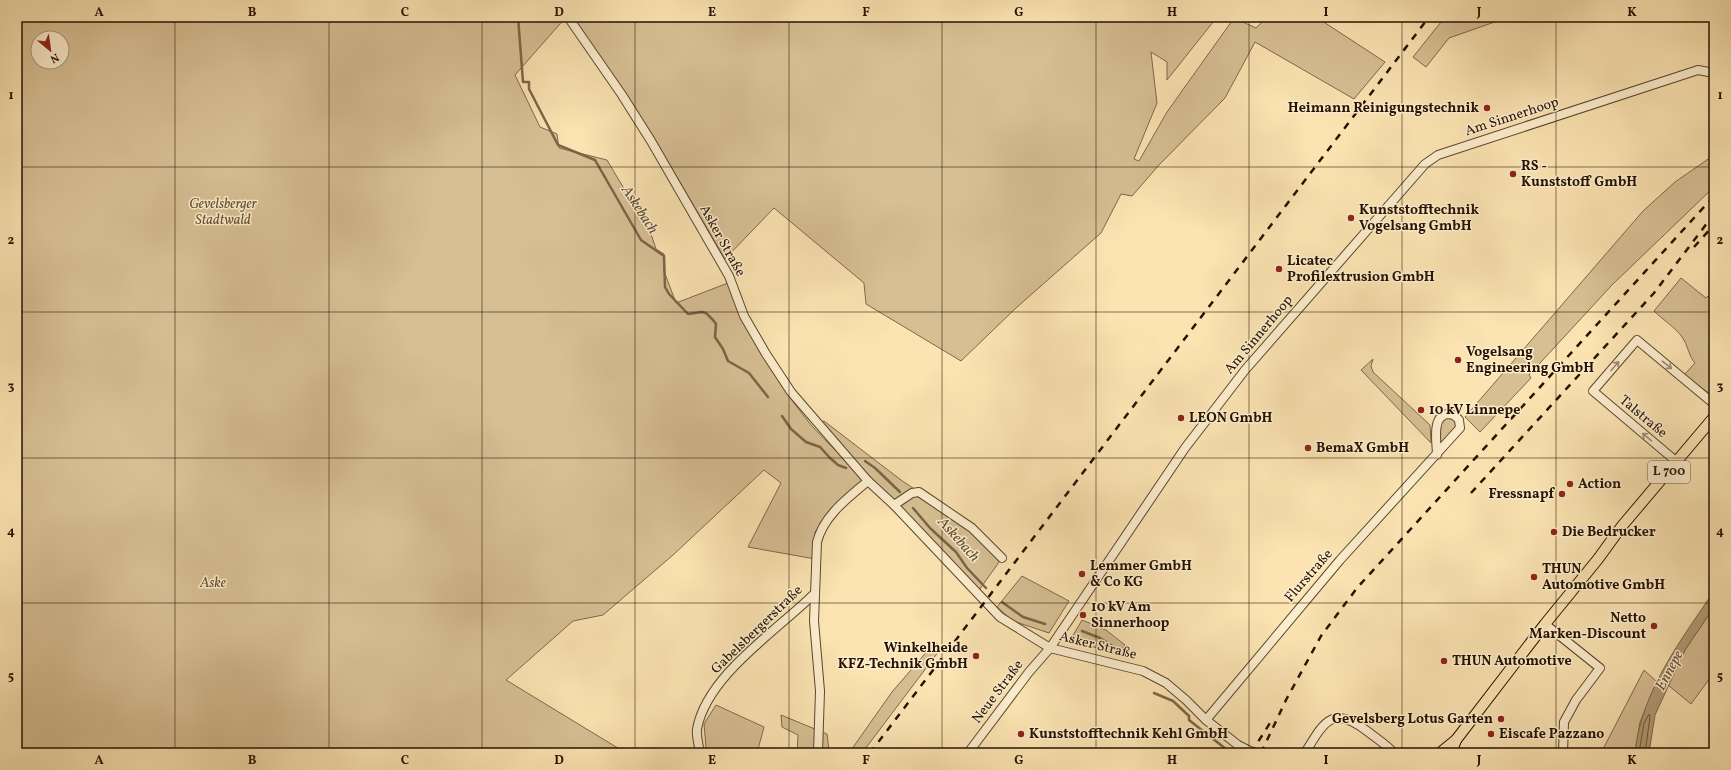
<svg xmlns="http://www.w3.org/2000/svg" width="1731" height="770" viewBox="0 0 1731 770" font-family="Vollkorn,serif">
<rect width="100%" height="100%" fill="#fbe3b2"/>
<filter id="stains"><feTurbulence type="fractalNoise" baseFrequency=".005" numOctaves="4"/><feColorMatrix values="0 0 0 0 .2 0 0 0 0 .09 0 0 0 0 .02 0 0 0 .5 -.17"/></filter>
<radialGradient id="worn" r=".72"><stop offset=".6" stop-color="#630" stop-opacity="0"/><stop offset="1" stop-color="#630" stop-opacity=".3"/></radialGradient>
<g fill="#d7bf94" stroke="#7e684a" fill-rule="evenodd">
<path d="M17,17H566L515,75L540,127L557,134L559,148L607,160L651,234L656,249L664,254V271L676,303L728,283C748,334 777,384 812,426C827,443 844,458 860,474L862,479L859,484L827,516L815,532V559L748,547L781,483L764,470L673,555L603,615L573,621L506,680L626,753H17ZM38,38H62V62H38Z"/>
<polygon points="573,17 1217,17 1167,80 1167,62 1151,52 1157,103 1134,159 1139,161 1167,112 1234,18 1256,28 1267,17 1316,17 1385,62 1354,99 1255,42 1225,98 1159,165 1132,196 1121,194 1101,233 1016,308 961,361 866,304 864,283 774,208 725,259 657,143"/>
<polygon points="1445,17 1509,17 1449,38 1426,67 1413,57"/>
<polygon points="1714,155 1714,187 1612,285 1529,375 1531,378 1480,432 1465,417 1643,211 1675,182"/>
<path d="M1681,278L1706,298L1708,296L1714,300L1713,396L1684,375L1695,363C1689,357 1688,345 1682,337C1675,327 1663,320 1654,311Z"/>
<polygon points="1373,359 1371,366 1373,372 1430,425 1431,443 1361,370"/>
<polygon points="1448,415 1460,424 1438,454 1439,420"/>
<polygon points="824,421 901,480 972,528 1002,558 977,593 818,424"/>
<polygon points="1022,576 1069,601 1049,633 1013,621 997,607"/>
<polygon points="1714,607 1713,674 1691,704 1668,685 1685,650"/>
<polygon points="1082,620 1106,630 1125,645 1117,655 1071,639"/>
<polygon points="935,642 942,647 862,753 849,753 892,692"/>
<polygon points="1644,670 1657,682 1640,722 1635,753 1601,753"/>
<polygon points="716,705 764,727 757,753 709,753 706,747 704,724"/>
<polygon points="781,715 827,734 829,750 844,753 797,753 798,735 782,727"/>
</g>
<path fill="#b39c76" stroke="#7b6547" d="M1714,591V607L1685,650L1655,715L1649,753H1635C1641,692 1681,640 1714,591Z"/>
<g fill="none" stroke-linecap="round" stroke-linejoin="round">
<polyline stroke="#6c573c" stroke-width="1" points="1639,753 1644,723 1649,714 1650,717 1645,753"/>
<g stroke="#7b6547" stroke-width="2.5">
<polyline points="518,17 523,82 529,82 529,89 558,145 595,160 641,240 664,256 665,287 669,294 688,314 702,312 706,313 713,320 716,324 715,337 723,349 728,361 749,373 768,397"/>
<polyline points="782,416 791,429 806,442 820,447 830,458 838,465 846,468"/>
<polyline points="865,461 875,468 900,492"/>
<polyline points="913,508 930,528 956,552 967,568 986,588"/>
<polyline points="1002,602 1023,617 1045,624"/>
<polyline points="1082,631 1100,638 1117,649"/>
<polyline points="1154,693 1173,701 1189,716 1189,720 1231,753"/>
</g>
<g stroke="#5b462d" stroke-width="10">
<g id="minor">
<polyline points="568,17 622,95 651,141 729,276 744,316 766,354 791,392 868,481 894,505 1000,617 1050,648 1143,671 1166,683 1186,700 1206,720 1238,745"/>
<polyline points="1677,462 1593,391 1637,340 1714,404"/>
<polyline points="894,505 912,493 919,492 972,528 1002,558"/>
<polyline points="1545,624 1600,668 1576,700 1564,722 1563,753"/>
<path d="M1206,720L1340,560L1460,428L1459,420C1456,416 1453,414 1448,414C1431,415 1437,444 1437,455"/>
<path d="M700,753C699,746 696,736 697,729C707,675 778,630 815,593"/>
<path d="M818,753L820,691L814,621L817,542C824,515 848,498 868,481"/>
<polyline points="968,753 1029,672 1050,648 1185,448 1245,370 1425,164 1438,155 1698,70 1714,73"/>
<path d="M1305,753C1324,722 1332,704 1367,731C1376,738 1387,745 1394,753"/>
</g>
</g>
<g stroke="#261201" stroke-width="12">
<g id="major">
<polyline points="1440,753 1456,740"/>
<polyline points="1451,753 1456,740 1545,624 1598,559 1622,526 1714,417"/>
</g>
</g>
<use href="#minor" stroke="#fcedcd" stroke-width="8"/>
<use href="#major" stroke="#fbe3b2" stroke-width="10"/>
<g stroke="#261201" stroke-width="2.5" stroke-dasharray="7 7" stroke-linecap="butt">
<polyline points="1694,247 1714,225"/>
<polyline points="1471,493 1654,293 1714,214"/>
<polyline points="870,753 1429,17"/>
<polyline points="1251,753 1270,723"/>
<polyline points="1261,753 1286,700 1321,636 1357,588 1714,196"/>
</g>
<g stroke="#5b462d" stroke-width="10" stroke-linecap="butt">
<polyline id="minor-bridge" points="1238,745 1254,753"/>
</g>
<use href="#minor-bridge" stroke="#fcedcd" stroke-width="8"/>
</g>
<defs><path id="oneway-shaft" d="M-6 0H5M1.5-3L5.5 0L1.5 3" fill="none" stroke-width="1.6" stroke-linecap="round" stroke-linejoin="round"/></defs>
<g stroke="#9c8a71">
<use href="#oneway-shaft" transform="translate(1667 365) rotate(39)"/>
<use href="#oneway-shaft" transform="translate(1615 366) rotate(-49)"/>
<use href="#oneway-shaft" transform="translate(1647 437) rotate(-140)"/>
</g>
<path fill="none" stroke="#261201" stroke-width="1" stroke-opacity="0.55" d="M175,17V753M329,17V753M482,17V753M635,17V753M789,17V753M942,17V753M1096,17V753M1249,17V753M1402,17V753M1556,17V753M17,167H1714M17,312H1714M17,458H1714M17,603H1714"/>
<g fill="#8f2418" stroke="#fcedcd" stroke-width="1.5">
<circle cx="1487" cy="108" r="4"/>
<circle cx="1513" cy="174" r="4"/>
<circle cx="1351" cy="218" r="4"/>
<circle cx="1279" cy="269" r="4"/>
<circle cx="1458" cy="360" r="4"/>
<circle cx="1421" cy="410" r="4"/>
<circle cx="1181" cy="418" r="4"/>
<circle cx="1308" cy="448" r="4"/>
<circle cx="1570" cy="484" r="4"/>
<circle cx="1562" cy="494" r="4"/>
<circle cx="1554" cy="532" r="4"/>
<circle cx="1082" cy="574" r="4"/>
<circle cx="1534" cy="577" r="4"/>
<circle cx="1083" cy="615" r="4"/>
<circle cx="1654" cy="626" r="4"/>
<circle cx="976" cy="656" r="4"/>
<circle cx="1444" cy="661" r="4"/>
<circle cx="1501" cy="719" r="4"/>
<circle cx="1021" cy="734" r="4"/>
<circle cx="1491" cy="734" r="4"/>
</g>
<g text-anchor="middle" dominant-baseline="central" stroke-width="3" stroke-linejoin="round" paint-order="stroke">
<rect fill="#fcedcd" stroke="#66543e" stroke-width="1" x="1648" y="461" width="42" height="22" rx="3"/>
<g font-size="13" font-weight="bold" fill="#261201">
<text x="1669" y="472">L 700</text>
</g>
<g font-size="14" font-weight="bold" fill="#261201" stroke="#fcedcd" text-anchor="start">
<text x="1479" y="108" text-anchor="end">Heimann Reinigungstechnik</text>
<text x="1521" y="166">RS -<tspan x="1521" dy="16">Kunststoff GmbH</tspan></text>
<text x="1359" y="210">Kunststofftechnik<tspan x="1359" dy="16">Vogelsang GmbH</tspan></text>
<text x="1287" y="261">Licatec<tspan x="1287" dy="16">Profilextrusion GmbH</tspan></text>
<text x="1466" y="352">Vogelsang<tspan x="1466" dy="16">Engineering GmbH</tspan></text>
<text x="1429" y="410">10 kV Linnepe</text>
<text x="1189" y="418">LEON GmbH</text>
<text x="1316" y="448">BemaX GmbH</text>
<text x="1578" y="484">Action</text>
<text x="1554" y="494" text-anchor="end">Fressnapf</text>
<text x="1562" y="532">Die Bedrucker</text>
<text x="1090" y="566">Lemmer GmbH<tspan x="1090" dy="16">&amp; Co KG</tspan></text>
<text x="1542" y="569">THUN<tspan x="1542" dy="16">Automotive GmbH</tspan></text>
<text x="1091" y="607">10 kV Am<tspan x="1091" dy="16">Sinnerhoop</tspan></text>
<text x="1646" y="618" text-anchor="end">Netto<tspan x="1646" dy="16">Marken-Discount</tspan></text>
<text x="968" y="648" text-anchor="end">Winkelheide<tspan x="968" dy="16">KFZ-Technik GmbH</tspan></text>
<text x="1452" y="661">THUN Automotive</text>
<text x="1493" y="719" text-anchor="end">Gevelsberg Lotus Garten</text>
<text x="1029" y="734">Kunststofftechnik Kehl GmbH</text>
<text x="1499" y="734">Eiscafe Pazzano</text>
</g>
<g font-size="14" fill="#261201" stroke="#fcedcd">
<text transform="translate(1512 117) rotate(-18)">Am Sinnerhoop</text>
<text transform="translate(722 241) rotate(61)">Asker Straße</text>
<text transform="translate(1259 335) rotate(-50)">Am Sinnerhoop</text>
<text transform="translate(1643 417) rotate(40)">Talstraße</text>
<text transform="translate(1309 576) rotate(-49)">Flurstraße</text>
<text transform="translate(757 630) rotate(-44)">Gabelsbergerstraße</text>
<text transform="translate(1098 646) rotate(14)">Asker Straße</text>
<text transform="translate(998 692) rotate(-53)">Neue Straße</text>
</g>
<g font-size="14" font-style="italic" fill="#644f34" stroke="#fcedcd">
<text x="223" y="204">Gevelsberger<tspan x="223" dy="16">Stadtwald</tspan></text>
<text x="213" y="583">Aske</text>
</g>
<g font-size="15" font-style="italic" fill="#655036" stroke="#fcedcd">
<text transform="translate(639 210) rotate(57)">Askebach</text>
<text transform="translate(958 540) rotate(48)">Askebach</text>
<text transform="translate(1670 671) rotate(-62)">Ennepe</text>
</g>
</g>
<rect width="1731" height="770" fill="none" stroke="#fbe3b2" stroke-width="44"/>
<g transform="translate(50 50) rotate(151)"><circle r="19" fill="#fcedcd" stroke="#a6957b"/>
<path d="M0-3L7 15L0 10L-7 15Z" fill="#8f2418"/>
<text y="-6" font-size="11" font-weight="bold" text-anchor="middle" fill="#261201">N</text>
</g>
<rect x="22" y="22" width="1687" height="726" fill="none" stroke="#261201" stroke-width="1.5"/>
<g font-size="13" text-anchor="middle" font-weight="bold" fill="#261201">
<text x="99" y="16">A</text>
<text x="252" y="16">B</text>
<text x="405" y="16">C</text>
<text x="559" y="16">D</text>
<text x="712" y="16">E</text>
<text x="866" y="16">F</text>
<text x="1019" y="16">G</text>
<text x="1172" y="16">H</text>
<text x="1326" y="16">I</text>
<text x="1479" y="16">J</text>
<text x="1632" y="16">K</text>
<text x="11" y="99">1</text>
<text x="1720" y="99">1</text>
<text x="11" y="244">2</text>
<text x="1720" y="244">2</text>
<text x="11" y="390">3</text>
<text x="1720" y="390">3</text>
<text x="11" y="535">4</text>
<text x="1720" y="535">4</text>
<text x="11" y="680">5</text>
<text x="1720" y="680">5</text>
<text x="99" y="764">A</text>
<text x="252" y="764">B</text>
<text x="405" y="764">C</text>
<text x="559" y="764">D</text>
<text x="712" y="764">E</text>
<text x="866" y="764">F</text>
<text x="1019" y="764">G</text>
<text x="1172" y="764">H</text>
<text x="1326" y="764">I</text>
<text x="1479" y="764">J</text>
<text x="1632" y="764">K</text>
</g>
<rect width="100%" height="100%" filter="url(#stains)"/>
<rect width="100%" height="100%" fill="url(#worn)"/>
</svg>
